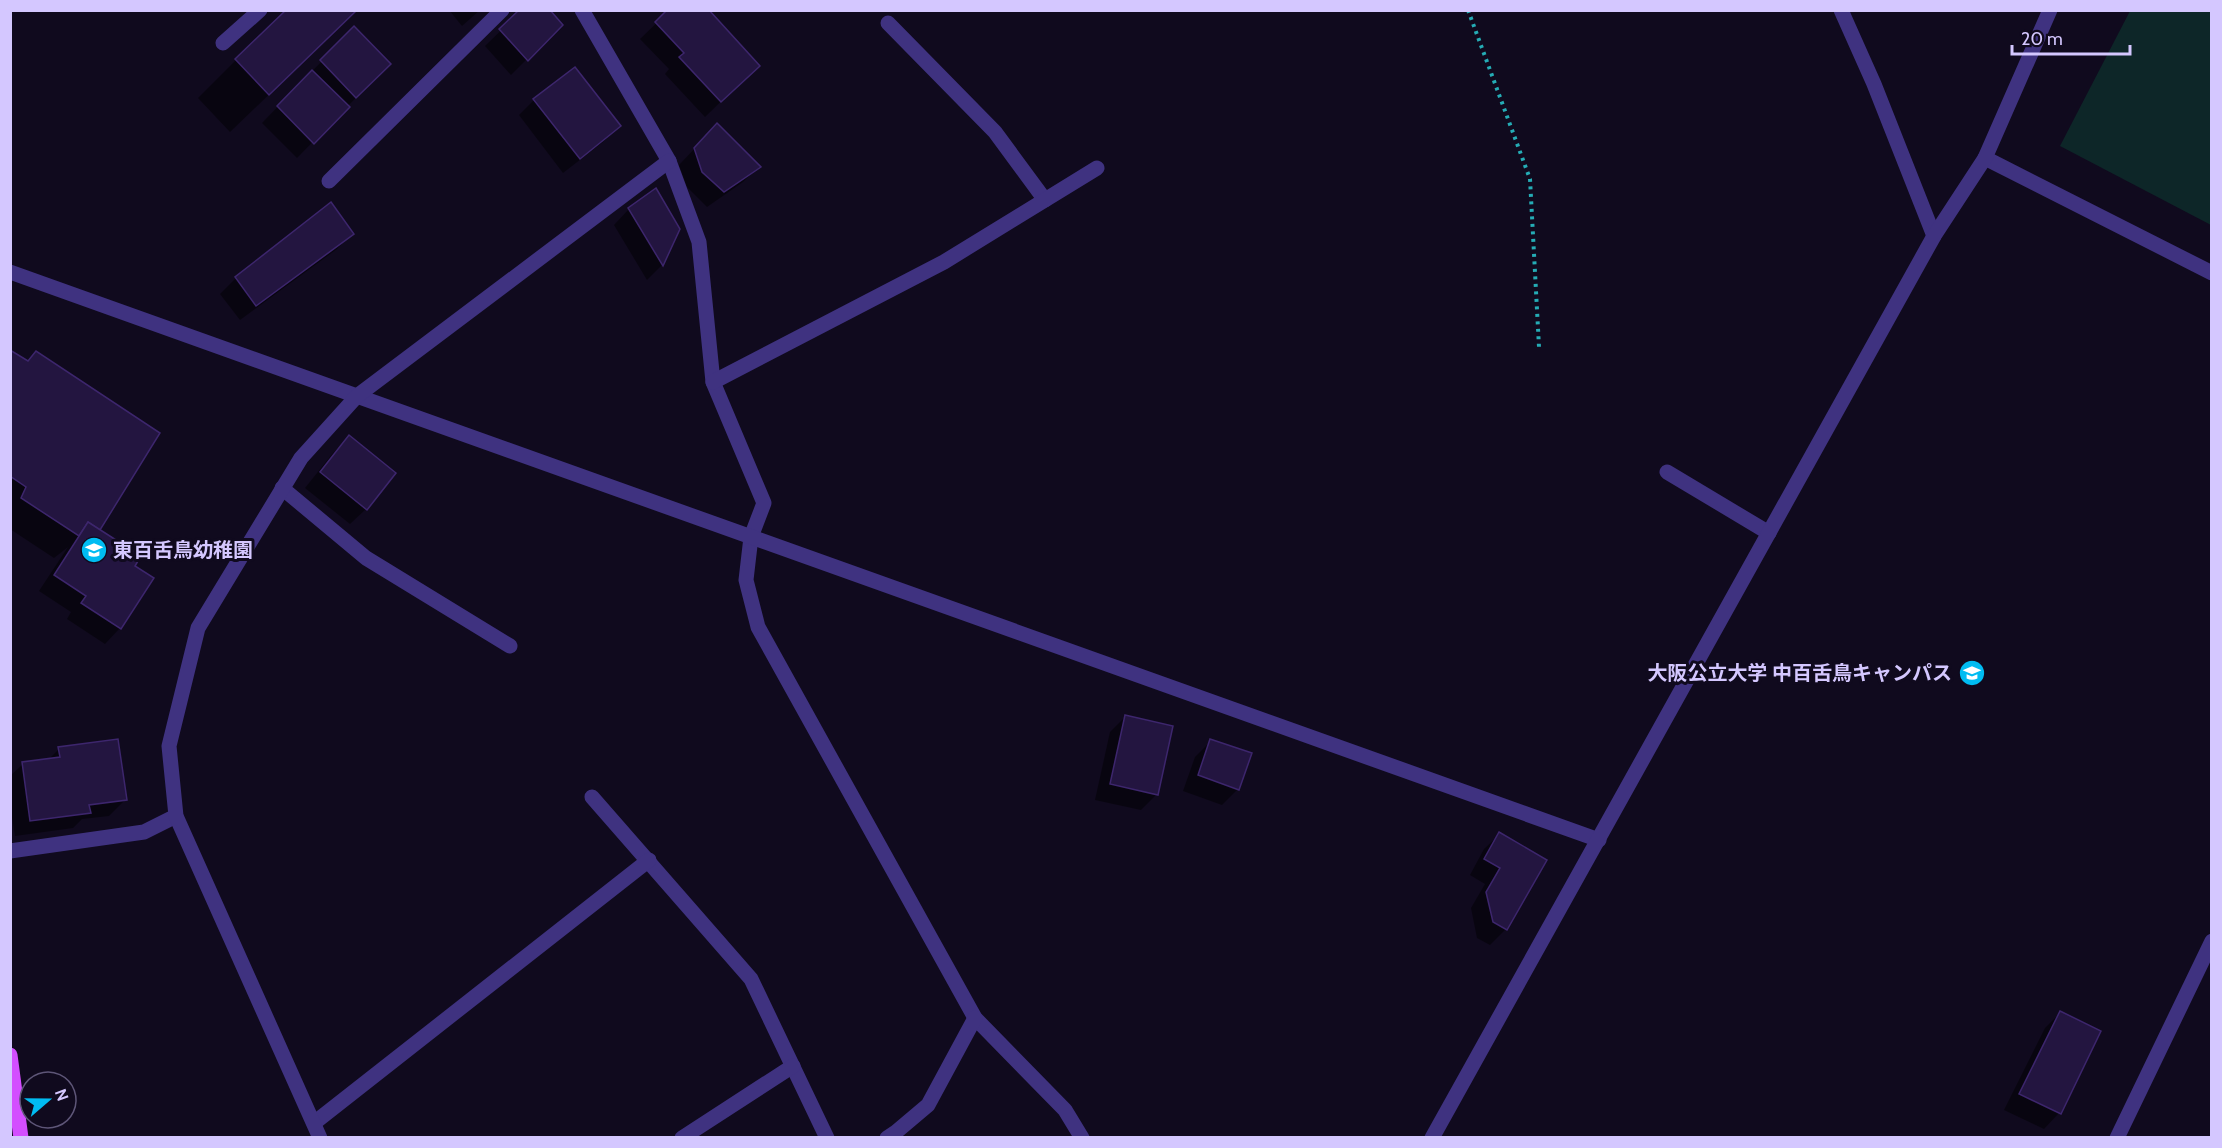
<svg xmlns="http://www.w3.org/2000/svg" width="2222" height="1148" viewBox="0 0 2222 1148" font-family="Cabin,'Noto Sans JP',sans-serif">
<rect width="100%" height="100%" fill="#100a1e"/>
<polygon fill="#0d2628" points="2130,11 2211,11 2211,225 2060,146"/>
<g fill="#0007">
<polygon points="449,10 480,10 462,26"/>
<polygon points="522,10 561,25 511,75 485,46"/>
<polygon points="670,10 742,81 705,117 665,74 669,69 640,39"/>
<polygon points="354,28 389,64 297,158 262,123"/>
<polygon points="330,36 230,132 198,98 236,60"/>
<polygon points="534,100 619,126 603,142 563,173 519,115"/>
<polygon points="717,125 758,167 743,182 707,207 687,187 679,165"/>
<polygon points="331,204 352,233 337,249 240,320 220,294 236,278"/>
<polygon points="629,209 678,229 662,265 647,280 614,225"/>
<polygon points="10,351 27,362 36,353 98,530 133,566 120,628 105,644 67,619 71,612 39,591 68,547 54,558 10,529"/>
<polygon points="349,437 366,509 350,524 305,488 333,453"/>
<polygon points="1126,716 1157,794 1141,810 1095,800 1110,732"/>
<polygon points="1211,741 1238,789 1222,805 1183,791 1195,757"/>
<polygon points="59,749 125,800 109,816 82,819 73,828 15,836 10,805 10,776 23,764 48,760"/>
<polygon points="1500,834 1545,860 1506,929 1490,945 1477,938 1471,908 1485,884 1470,875 1484,849"/>
<polygon points="2060,1013 2059,1113 2044,1129 2004,1110 2045,1028"/>
</g>
<g fill="#231540" stroke="#3d266d" stroke-width="1.5">
<polygon points="286,10 357,10 269,95 235,59"/>
<polygon points="519,10 550,10 563,25 528,61 499,29"/>
<polygon points="667,10 709,10 760,66 721,102 679,57 684,53 655,22"/>
<polygon points="354,26 391,64 356,98 320,60"/>
<polygon points="575,67 621,126 580,159 533,99"/>
<polygon points="312,70 350,107 314,144 277,106"/>
<polygon points="717,123 761,167 724,192 702,172 694,148"/>
<polygon points="656,188 680,229 663,266 628,208"/>
<polygon points="331,202 354,234 256,306 235,277"/>
<polygon points="10,350 28,361 36,351 160,433 100,530 88,522 79,536 21,498 26,487 10,476"/>
<polygon points="349,435 396,473 367,510 320,472"/>
<polygon points="88,522 141,556 135,566 154,578 121,629 81,603 86,596 54,575"/>
<polygon points="1125,715 1173,726 1158,795 1110,784"/>
<polygon points="118,739 127,800 89,805 91,813 30,821 22,762 60,757 58,747"/>
<polygon points="1210,739 1252,753 1239,790 1198,775"/>
<polygon points="1499,832 1547,860 1507,930 1493,922 1486,892 1500,868 1484,859"/>
<polygon points="2060,1011 2101,1031 2061,1114 2019,1094"/>
</g>
<g fill="none" stroke-linecap="round" stroke-linejoin="round">
<polyline stroke="#25acb5" stroke-width="4" stroke-dasharray="3 4.5" stroke-linecap="butt" points="1468,10 1530,179 1539,347"/>
<g stroke="#3f3280" stroke-width="15">
<polyline points="582,10 669,161 699,242 713,382 764,503 751,537 746,580 758,627 975,1018 1065,1110 1082,1138"/>
<polyline points="1841,10 1874,84 1934,236"/>
<polyline points="888,23 995,132 1045,200"/>
<polyline points="223,43 260,10"/>
<polyline points="1985,158 2212,273"/>
<polyline points="329,181 502,10"/>
<polyline points="10,272 1599,840"/>
<polyline points="713,382 944,262 1097,168"/>
<polyline points="1667,472 1769,533"/>
<polyline points="282,488 366,558 510,646"/>
<polyline points="592,797 751,979 827,1138"/>
<polyline points="10,851 144,832 176,816"/>
<polyline points="314,1123 649,860"/>
<polyline points="320,1138 176,816 169,746 198,628 301,458 357,396 669,161"/>
<polyline points="682,1138 793,1066"/>
<polyline points="887,1138 896,1132 928,1105 975,1018"/>
<polyline points="1432,1138 1934,236 1985,158 2050,10"/>
<polyline points="2117,1138 2212,941"/>
</g>
<polyline stroke="#d34eff" stroke-width="15" points="10,1055 21,1138"/>
</g>
<defs>
<g id="school-disc" transform="scale(1.35)"><circle r="9.5" fill="#00bcf2" stroke="#100a1e"/><path d="M0-5L7-2L0 1L-7-2ZM-4 1L0 2.5L4 1V4Q0 6-4 4Z" fill="#fff"/></g>
<g id="university-disc" transform="scale(1.35)"><circle r="9.5" fill="#00bcf2" stroke="#100a1e"/><path d="M0-5L7-2L0 1L-7-2ZM-4 1L0 2.5L4 1V4Q0 6-4 4Z" fill="#fff"/></g>
</defs>
<g fill-rule="evenodd">
<use href="#school-disc" x="94" y="550"/>
<use href="#university-disc" x="1972" y="673"/>
</g>
<g text-anchor="middle" dominant-baseline="central" stroke-width="6" stroke-linejoin="round" paint-order="stroke">
<g font-size="20" font-weight="bold" fill="#d4c7ff" stroke="#100a1e" text-anchor="start">
<text x="113" y="550">東百舌鳥幼稚園</text>
<text x="1952" y="673" text-anchor="end">大阪公立大学 中百舌鳥キャンパス</text>
</g>
</g>
<rect width="2222" height="1148" fill="none" stroke="#d4c7ff" stroke-width="24"/>
<g transform="translate(48 1100) rotate(70)"><circle r="28" fill="#100a1e" stroke="#5e5678" stroke-width="1.5"/>
<path d="M0-4.5L10 22L0 15L-10 22Z" fill="#00bcf2"/>
<text y="-9" font-size="16" font-weight="bold" text-anchor="middle" fill="#d4c7ff">N</text>
</g>
<path d="M2012 45v9h118v-9" fill="none" stroke="#d4c7ff" stroke-width="3"/>
<text x="2021" y="45" font-size="18" fill="#d4c7ff" stroke="#100a1e" stroke-width="4.5" paint-order="stroke">20 m</text>
</svg>
